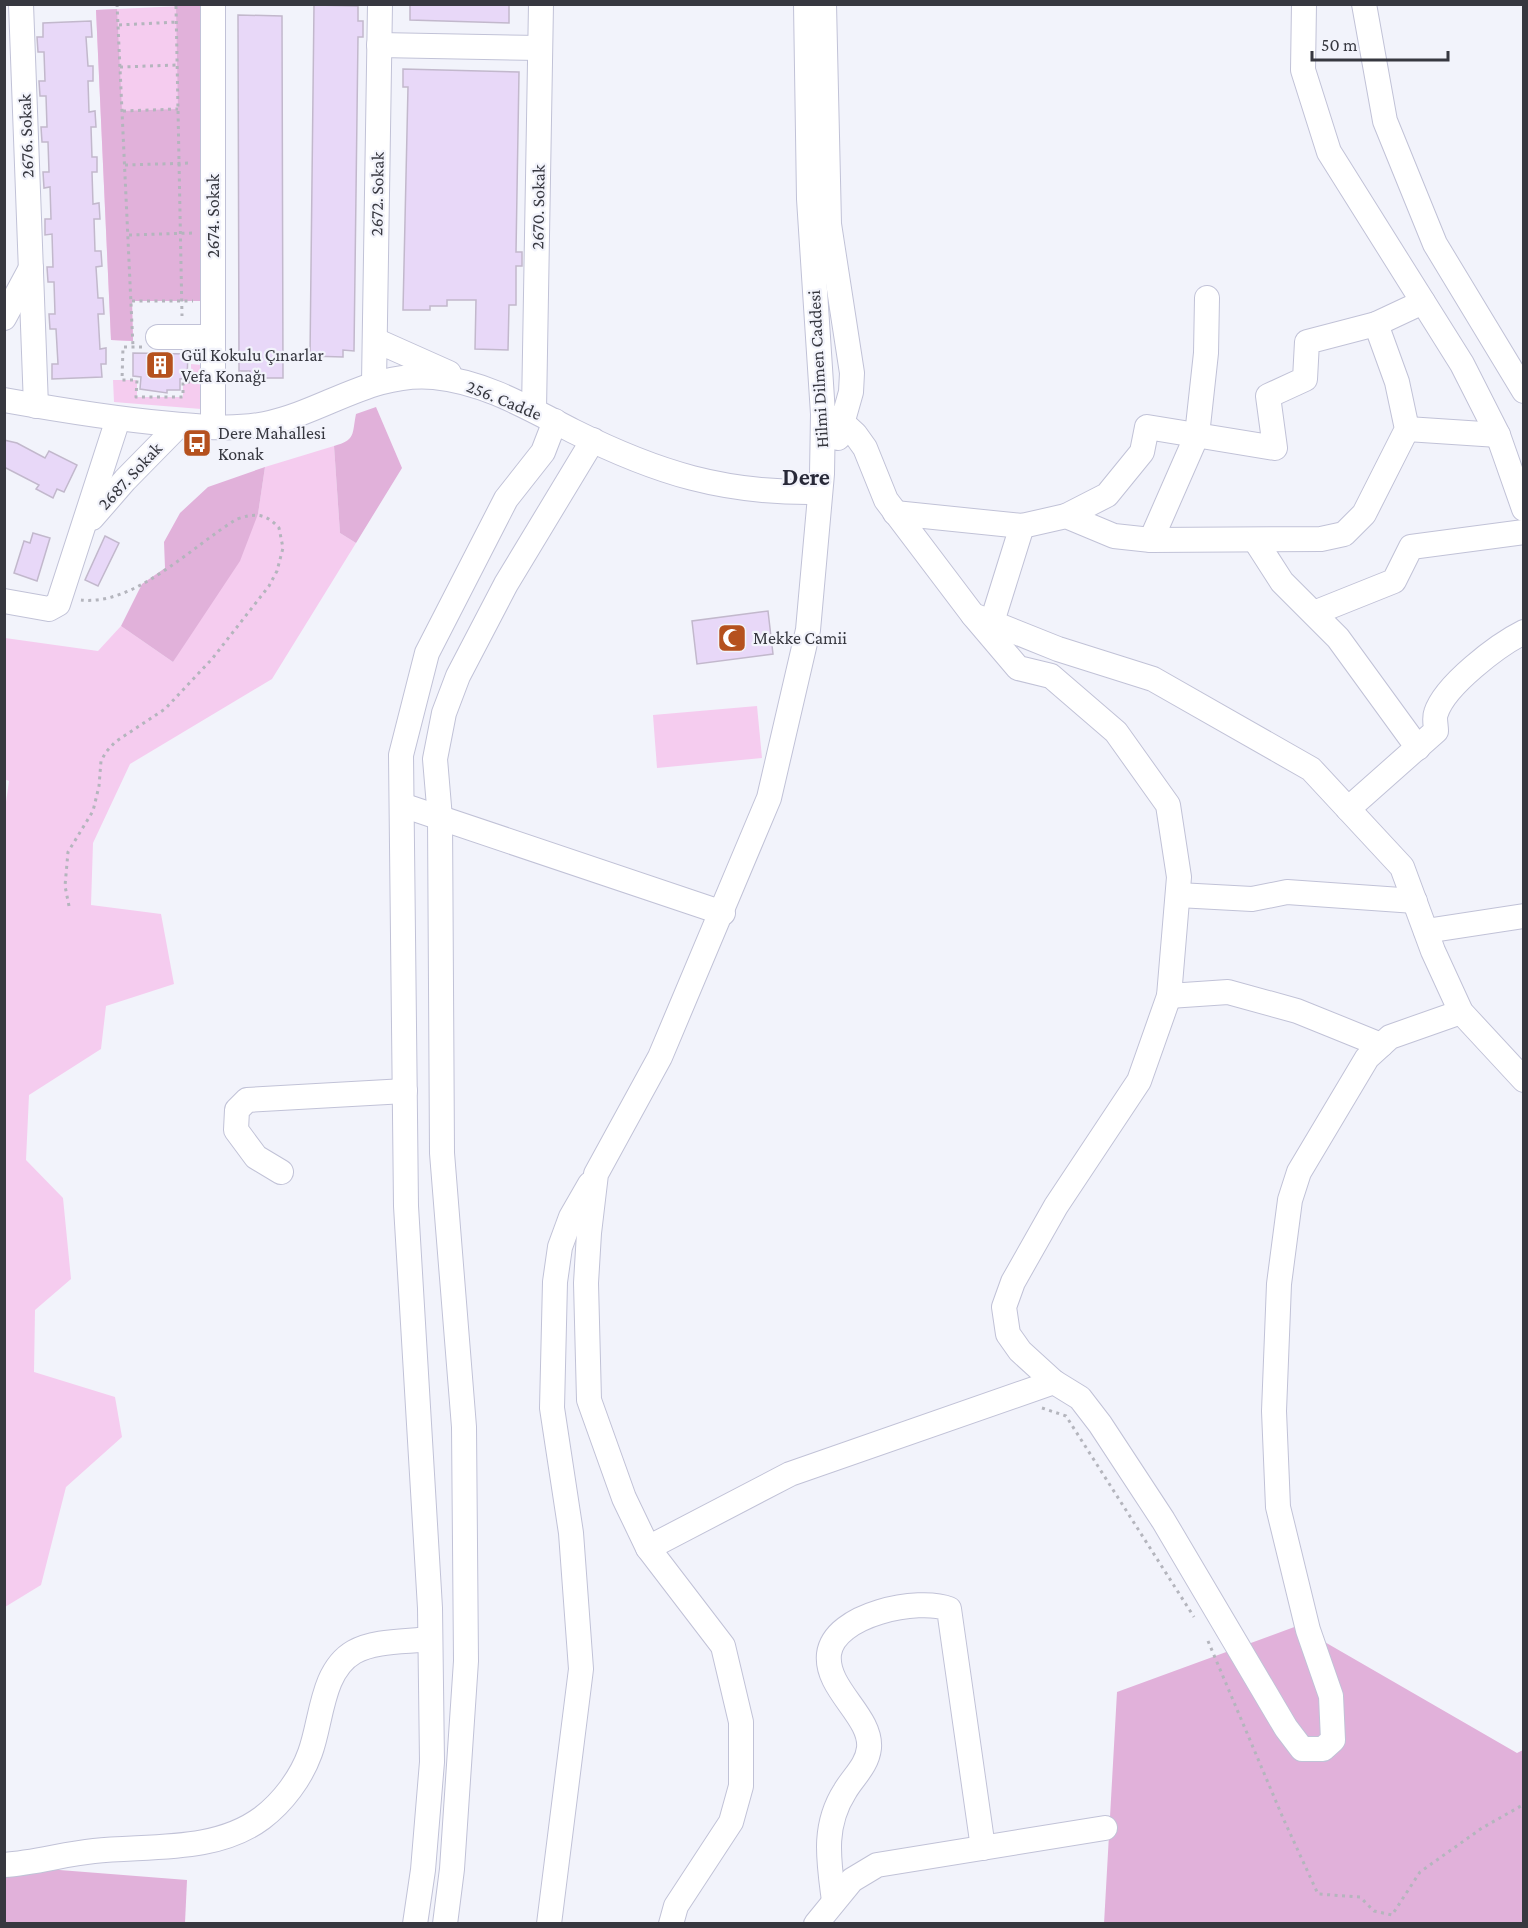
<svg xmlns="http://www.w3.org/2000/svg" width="1528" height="1928" viewBox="0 0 1528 1928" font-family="'Crimson Pro',serif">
<rect width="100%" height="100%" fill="#f2f3fb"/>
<g fill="#f5ccef">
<polygon points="202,5 201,301 132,301 133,341 111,340 96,10"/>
<polygon points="191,364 202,365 201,409 114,402 113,380 137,380 137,397 183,397 183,382 191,382"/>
<polygon points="334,446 340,533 356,543 272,679 130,764 93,843 91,905 161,914 174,984 106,1006 101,1049 29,1095 26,1160 63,1198 71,1279 35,1310 34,1372 115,1397 122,1437 66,1487 41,1585 5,1607 4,816 9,781 4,779 5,638 98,651 121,626 173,662 258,514 265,467"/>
<polygon points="757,706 762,758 657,768 653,715"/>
</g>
<g fill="#e1b1da">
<polygon points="202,5 201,301 132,301 133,341 111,340 96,10 117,9 122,111 178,109 176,6"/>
<path d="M376,407L402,468L356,543L340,533L334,446C356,440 352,434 356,414Z"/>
<polygon points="265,467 258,514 240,561 173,662 121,626 142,584 165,568 164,542 180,513 208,487"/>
<polygon points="1297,1626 1517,1753 1523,1750 1523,1923 1104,1924 1117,1692"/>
<polygon points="34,1868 187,1880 185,1923 5,1924 5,1870"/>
</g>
<g fill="#e8d8f8" stroke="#c2b8cc" stroke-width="1.5">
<polygon points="410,4 509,4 509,23 410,20"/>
<polygon points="314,5 358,6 358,21 363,21 363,37 358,37 354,351 343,350 343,357 310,356"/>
<polygon points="238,15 282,16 283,378 249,378 250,371 239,371"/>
<polygon points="91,21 92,37 86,37 88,66 93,66 93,81 88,81 89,112 95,111 96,127 91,127 92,157 97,157 97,172 92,172 93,204 99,203 100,219 94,219 95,251 101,251 102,266 96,267 98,298 103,298 104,314 98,314 100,349 106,348 106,364 101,364 102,377 52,379 52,364 58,364 56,329 50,329 49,314 55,314 54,282 48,282 47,267 53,267 52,234 45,235 45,219 51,219 50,187 44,188 43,172 49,172 48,142 42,142 41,127 47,127 46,96 40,96 39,81 45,81 44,52 38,52 37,37 43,37 43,23"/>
<polygon points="403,69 519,72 516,252 522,252 522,266 516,266 516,305 509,305 508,350 475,349 476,300 447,300 447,306 430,306 430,310 403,310 408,87 403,87"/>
<polygon points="133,353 188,354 187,378 180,379 180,390 167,390 167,393 140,389 141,377 133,376"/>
<polygon points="4,440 17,443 45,458 49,451 77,465 64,492 57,489 53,498 36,489 39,485 4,467"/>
<polygon points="33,533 50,538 37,581 14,573 24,541 30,543"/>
<polygon points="105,536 119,543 98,586 85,580"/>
<polygon points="768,611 773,654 697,664 692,621"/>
</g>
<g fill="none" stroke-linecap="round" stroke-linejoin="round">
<g stroke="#c1c2d7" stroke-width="26">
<g id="minor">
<polyline points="21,4 36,406"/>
<polyline points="213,4 213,427"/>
<polyline points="824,4 829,224 852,373 851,392 838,438"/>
<polyline points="1304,4 1303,70 1329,152 1462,364 1498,435 1524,509"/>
<polyline points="1364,4 1385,121 1435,244 1524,391"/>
<polyline points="379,45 540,48"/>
<polyline points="4,318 31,268"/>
<polyline points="158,337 213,337"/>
<polyline points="375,340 449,373"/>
<polyline points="374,383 380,4"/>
<path d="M4,400C60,410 115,419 171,424C202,427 234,430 265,424C324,412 372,371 434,377C485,382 528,408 573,431C657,473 725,494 820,492"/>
<polyline points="534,410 541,4"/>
<polyline points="823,414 843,423 855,434 865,448 886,500 973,615 1058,649 1153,679 1311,769 1402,867 1433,951 1461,1012 1524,1080"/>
<polyline points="1407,429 1498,435"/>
<polyline points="895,513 1022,526 1066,516 1114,536 1151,540 1321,539 1344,534 1364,514 1407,429 1397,382 1376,324 1423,302"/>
<polyline points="1066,516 1107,495 1142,452 1147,427 1275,448 1268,396 1305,379 1307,342 1376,324"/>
<polyline points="92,518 125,480 179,425"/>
<polyline points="1151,540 1197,435 1206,353 1207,298"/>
<polyline points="1255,540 1282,582 1338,638 1418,748"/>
<polyline points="4,601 49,609 58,604 118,419"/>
<polyline points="1314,613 1394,581 1411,547 1524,532"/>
<polyline points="973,615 1018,668 1051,676 1116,732 1168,805 1179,877 1169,996 1139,1081 1056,1206 1013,1282 1004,1307 1008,1334 1020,1351 1054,1382 1080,1398 1100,1424 1163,1520 1286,1728 1302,1749 1323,1749 1333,1740 1331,1696 1308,1630 1278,1507 1274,1411 1279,1284 1290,1200 1299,1172 1367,1058 1390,1037 1461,1012"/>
<polyline points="992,622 1022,526"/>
<polyline points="402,805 723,913"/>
<path d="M1348,809L1436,731C1436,726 1434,718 1436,713C1445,685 1498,645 1524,632"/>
<polyline points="1178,895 1252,899 1287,892 1415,901"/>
<polyline points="1426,931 1524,916"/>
<polyline points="1169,996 1228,992 1297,1011 1381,1045"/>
<polyline points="281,1172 256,1157 236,1130 237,1110 247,1100 405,1091"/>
<polyline points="648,1548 790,1474 1054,1382"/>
<path d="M4,1865C35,1863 64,1854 94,1851C149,1845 215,1853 262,1818C283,1802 301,1778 310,1753C322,1721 321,1671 354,1652C375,1640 407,1642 430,1639"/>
<path d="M834,1901C829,1862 822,1827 845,1791C853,1777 867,1766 869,1748C872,1716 825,1689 829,1654C834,1614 919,1597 949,1609L983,1848"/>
<polyline points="415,1924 423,1870 432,1762 430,1608 406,1206 401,755 427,653 506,499 543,452 555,421"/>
<polyline points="445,1924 452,1869 466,1661 464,1427 442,1153 440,818 435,759 444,713 458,676 506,584 593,440"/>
<polyline points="549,1924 581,1669 571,1533 552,1408 555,1282 560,1247 571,1217 590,1184"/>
<polyline points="671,1924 676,1906 731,1822 741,1786 741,1722 723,1646 648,1548 624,1498 589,1400 586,1283 589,1233 596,1174 660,1057 769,798 808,630 822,474 823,414 809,199 806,4"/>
<polyline points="816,1924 852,1880 877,1865 1105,1828"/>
</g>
</g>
<g stroke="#b4b5bd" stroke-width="3" stroke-dasharray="3 4.5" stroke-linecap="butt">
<polyline points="117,4 133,347"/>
<polyline points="176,6 182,316"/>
<polyline points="119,25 177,22"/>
<polyline points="120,67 178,65"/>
<polyline points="123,111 178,109"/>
<polyline points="125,165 192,163"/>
<polyline points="129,235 193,233"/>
<polyline points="132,301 193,301"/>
<polyline points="142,347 123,347 122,380 137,380 136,397 183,397 183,382 191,382 191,380"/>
<path d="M69,906L65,886L68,852L93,811L99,786L101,761L106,752L115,742L165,709L212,659L269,586L277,571L283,548L279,528C266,513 255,513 237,519C192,546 135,606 81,600"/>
<polyline points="1042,1408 1066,1416 1194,1617"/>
<polyline points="1208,1641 1283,1818 1318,1894 1360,1897 1374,1911 1392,1915 1420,1872 1482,1828 1521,1806 1524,1801"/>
</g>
<use href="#minor" stroke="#fff" stroke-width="24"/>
</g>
<defs>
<g id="building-square" transform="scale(1.5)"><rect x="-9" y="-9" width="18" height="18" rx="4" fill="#b5511e" stroke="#f2f3fb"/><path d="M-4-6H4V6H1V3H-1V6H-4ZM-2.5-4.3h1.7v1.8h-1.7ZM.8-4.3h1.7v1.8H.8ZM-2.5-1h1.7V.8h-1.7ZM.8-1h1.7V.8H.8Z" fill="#fff"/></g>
<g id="bus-square" transform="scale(1.5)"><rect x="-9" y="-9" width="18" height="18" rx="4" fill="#b5511e" stroke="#f2f3fb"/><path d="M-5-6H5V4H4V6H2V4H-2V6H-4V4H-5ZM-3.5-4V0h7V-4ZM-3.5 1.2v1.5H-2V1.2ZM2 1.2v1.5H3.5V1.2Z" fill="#fff"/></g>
<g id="mosque-square" transform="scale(1.5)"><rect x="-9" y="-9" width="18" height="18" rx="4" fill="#b5511e" stroke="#f2f3fb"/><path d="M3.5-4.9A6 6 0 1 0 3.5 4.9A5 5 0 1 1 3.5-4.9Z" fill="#fff"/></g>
</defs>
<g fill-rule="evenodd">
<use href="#building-square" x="160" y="365"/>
<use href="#bus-square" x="197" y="443"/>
<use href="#mosque-square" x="732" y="638"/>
</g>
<g text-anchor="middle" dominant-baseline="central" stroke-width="4.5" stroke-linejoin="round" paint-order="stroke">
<g font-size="18" fill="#373840" stroke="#f2f3fb">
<text transform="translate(26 136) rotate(-92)">2676. Sokak</text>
<text transform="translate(377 194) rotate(-89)">2672. Sokak</text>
<text transform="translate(538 207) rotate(-89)">2670. Sokak</text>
<text transform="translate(213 216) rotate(-90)">2674. Sokak</text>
<text transform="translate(818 369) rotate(-93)">Hilmi Dilmen Caddesi</text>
<text transform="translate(504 400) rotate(22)">256. Cadde</text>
<text transform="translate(130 476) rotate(-47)">2687. Sokak</text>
</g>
<g font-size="18" fill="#373840" stroke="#f2f3fb" text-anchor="start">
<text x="181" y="355">Gül Kokulu Çınarlar<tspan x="181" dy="21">Vefa Konağı</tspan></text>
<text x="218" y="433">Dere Mahallesi<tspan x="218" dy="21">Konak</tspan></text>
<text x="753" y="638">Mekke Camii</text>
</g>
<g font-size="24" font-weight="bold" fill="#282938" stroke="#f2f3fb">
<text x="806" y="476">Dere</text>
</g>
</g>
<rect width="1528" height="1928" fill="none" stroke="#373840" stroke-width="12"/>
<path d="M1312 51v9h136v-9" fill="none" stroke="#373840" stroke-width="3"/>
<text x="1321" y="51" font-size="18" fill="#373840" stroke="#f2f3fb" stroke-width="4.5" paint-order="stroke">50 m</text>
</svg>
